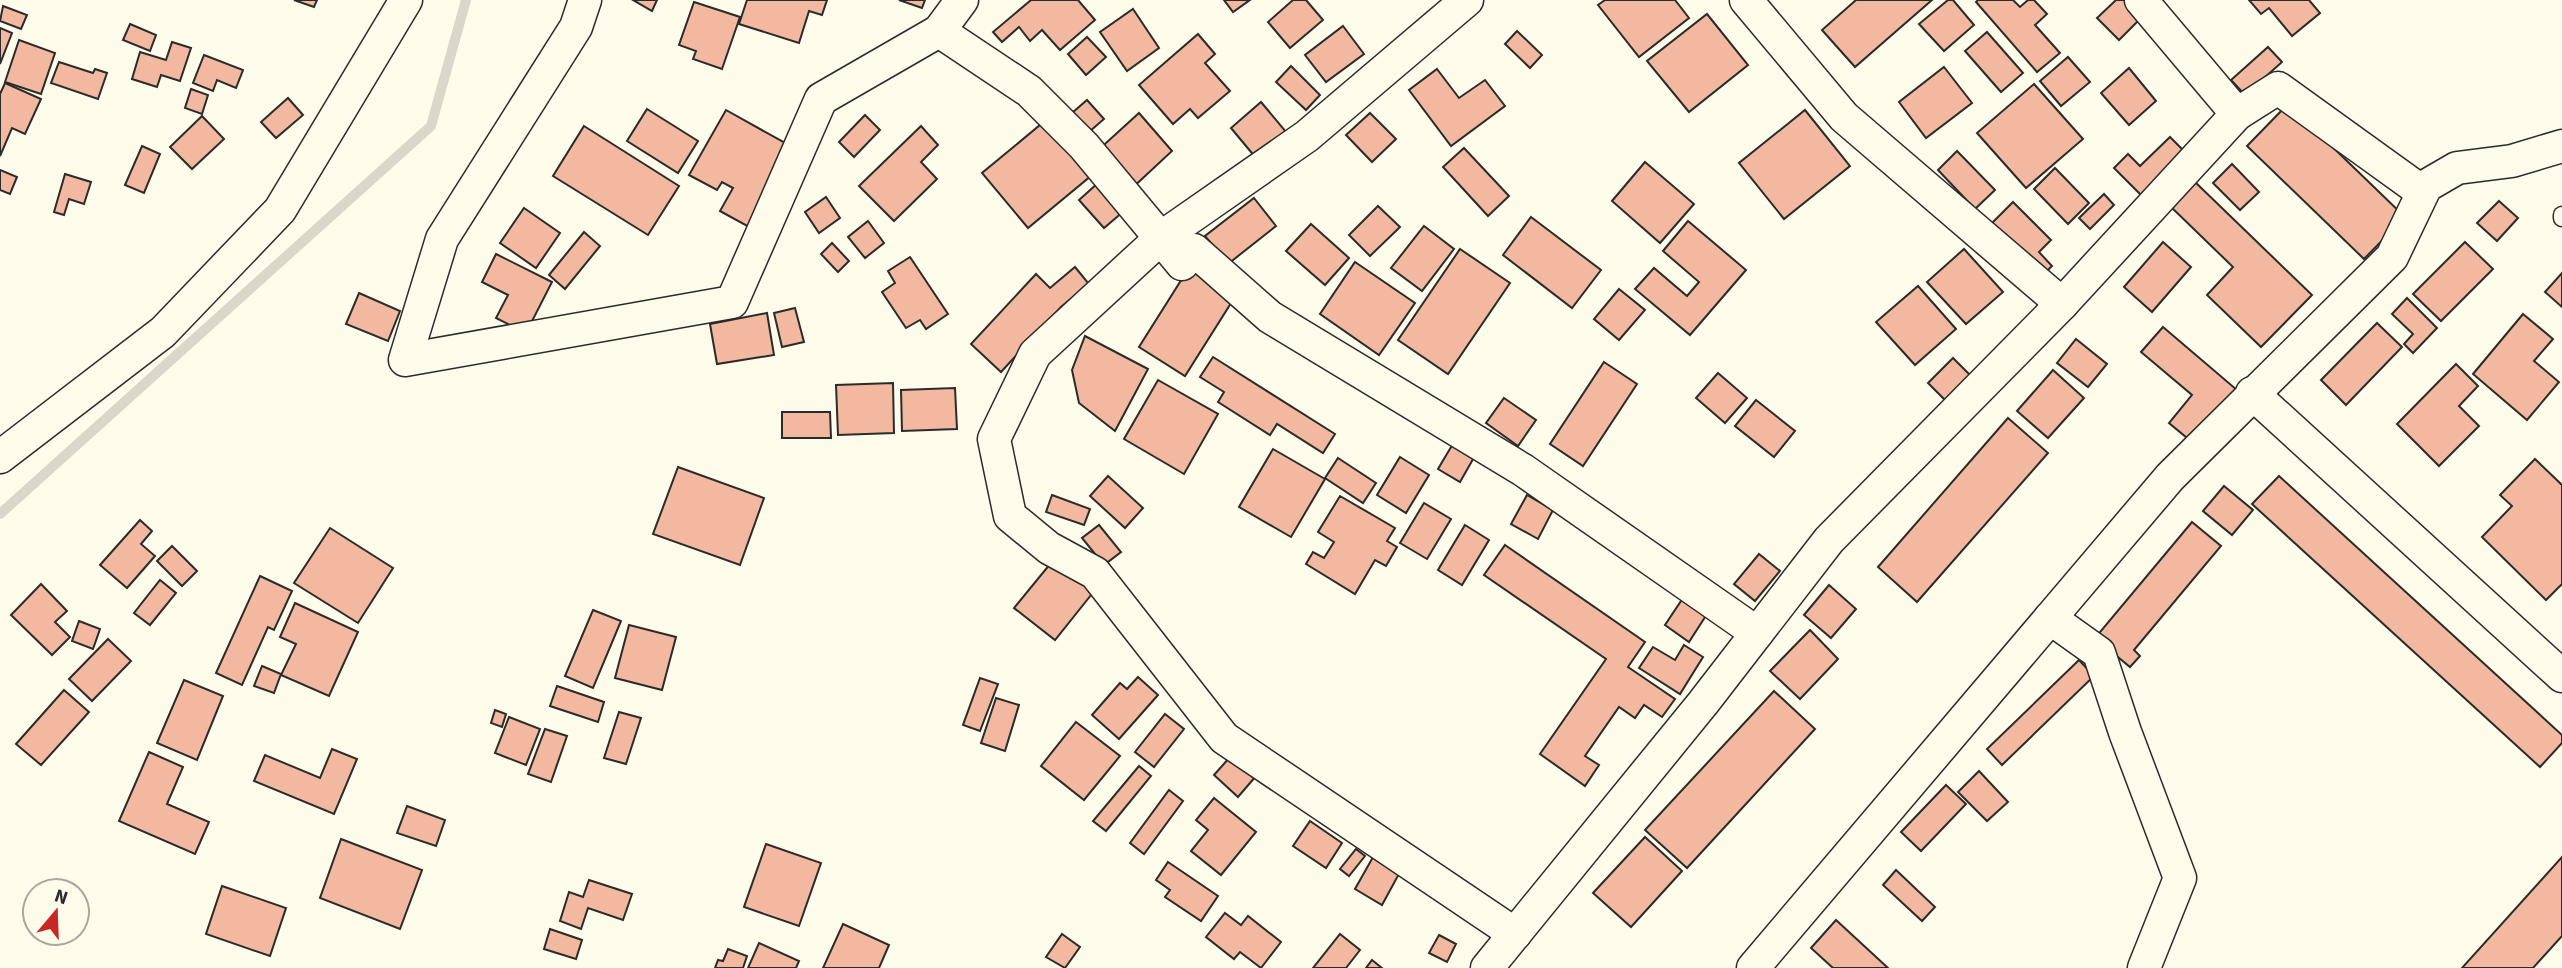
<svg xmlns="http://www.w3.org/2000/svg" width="2562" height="968" viewBox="0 0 2562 968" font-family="'Source Sans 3',sans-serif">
<rect width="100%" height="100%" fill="#fdfbea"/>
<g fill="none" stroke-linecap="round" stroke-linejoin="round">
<polyline stroke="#d8d7c9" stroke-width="10" points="0,514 431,126 466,0"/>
</g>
<g fill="#f2b8a0" stroke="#2b2b2b" stroke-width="2">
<polygon points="294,0 317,0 314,7"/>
<polygon points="633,0 657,0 652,11"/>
<polygon points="747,0 827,0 822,15 809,11 799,43 739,24"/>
<polygon points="899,0 925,0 922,8"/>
<polygon points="1031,0 1078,0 1095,20 1060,50 1042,30 1030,41 1019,27 1002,42 993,32"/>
<polygon points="1224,0 1250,0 1233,12"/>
<polygon points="1293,0 1306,0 1323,20 1290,48 1268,22"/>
<polygon points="1605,0 1675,0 1689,18 1639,57 1598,5"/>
<polygon points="1856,0 1932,0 1855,67 1822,30"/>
<polygon points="1948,0 1953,0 1974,25 1944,51 1919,24"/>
<polygon points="1978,0 2013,0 2020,7 2028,0 2034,0 2047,14 2035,25 2060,53 2037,72 1976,2"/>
<polygon points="2116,0 2125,0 2142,17 2119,40 2097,18"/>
<polygon points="2249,0 2309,0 2320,13 2292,36 2269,8 2261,14"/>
<polygon points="694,2 740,17 722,69 693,59 696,51 679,45"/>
<polygon points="3,6 27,15 21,29 0,21"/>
<polygon points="1133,9 1159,48 1127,71 1100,32"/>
<polygon points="1707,14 1748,65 1689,112 1647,61"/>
<polygon points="130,24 156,35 150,51 123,40"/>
<polygon points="1343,26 1364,54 1326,82 1305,55"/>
<polygon points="0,28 12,33 0,64"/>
<polygon points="1517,31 1542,55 1530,68 1505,44"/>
<polygon points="1987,32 2023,73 2001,92 1965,51"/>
<polygon points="1198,34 1215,54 1205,63 1230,91 1198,118 1190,109 1173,124 1139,85"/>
<polygon points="1087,37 1106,57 1086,75 1068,54"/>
<polygon points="19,40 55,53 41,94 5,82"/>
<polygon points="172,42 191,48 180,81 161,75 157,87 132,79 140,52 166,60"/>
<polygon points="2268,47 2282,62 2245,95 2231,80"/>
<polygon points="204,55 243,70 236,88 217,80 213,91 193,83"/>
<polygon points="2068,57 2090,82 2061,106 2040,81"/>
<polygon points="59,62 93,73 95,69 107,73 98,99 51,83"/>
<polygon points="1291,66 1320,95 1306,110 1276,82"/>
<polygon points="1944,67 1972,103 1926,138 1899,102"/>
<polygon points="2129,68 2156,101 2129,125 2101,93"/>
<polygon points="1437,69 1459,98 1485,80 1505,106 1451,146 1409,90"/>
<polygon points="5,83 41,99 25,134 12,128 0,156 0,94"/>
<polygon points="2034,84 2083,139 2026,188 1977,133"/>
<polygon points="191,89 208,95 202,114 185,108"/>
<polygon points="288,98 303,115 276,138 261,122"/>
<polygon points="1087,100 1104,119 1082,138 1065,119"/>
<polygon points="1261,102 1287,133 1256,158 1231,128"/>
<polygon points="2288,104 2405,217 2364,259 2247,146"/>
<polygon points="647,109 698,141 678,173 627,141"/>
<polygon points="726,110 794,148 749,227 720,211 733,188 722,182 717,190 689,175"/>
<polygon points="1805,110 1850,166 1784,219 1739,163"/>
<polygon points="1139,113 1172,151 1129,191 1095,153"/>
<polygon points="1370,113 1396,139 1372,162 1346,135"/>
<polygon points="865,115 880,130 854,157 839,142"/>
<polygon points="202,116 224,139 192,169 170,147"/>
<polygon points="1046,120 1092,175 1028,228 982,173"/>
<polygon points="584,126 679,186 648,235 553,176"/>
<polygon points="921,126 938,145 921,162 937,179 894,221 859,186"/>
<polygon points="2170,137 2187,154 2143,197 2114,168 2128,154 2140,166"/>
<polygon points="142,146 160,154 144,193 125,185"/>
<polygon points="1464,148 1509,196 1488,216 1443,167"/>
<polygon points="1957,151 1995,190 1975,209 1938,170"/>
<polygon points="1645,162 1694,204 1660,243 1612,201"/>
<polygon points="2232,164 2259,192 2240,210 2213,183"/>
<polygon points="2055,168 2089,203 2068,224 2034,189"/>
<polygon points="0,170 17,177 10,194 0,190"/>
<polygon points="65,174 91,182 84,204 69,199 64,215 54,212"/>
<polygon points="2194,181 2312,295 2261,347 2207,295 2233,267 2170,206"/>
<polygon points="1098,183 1124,211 1104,228 1079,200"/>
<polygon points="2104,194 2114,205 2090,229 2079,218"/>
<polygon points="826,197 840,218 819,233 805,212"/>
<polygon points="1254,198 1276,226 1228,264 1205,236"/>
<polygon points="2499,201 2518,218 2497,241 2477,223"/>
<polygon points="2013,202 2051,240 2039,252 2052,266 2039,279 1988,227"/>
<polygon points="1378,206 1400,227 1370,256 1349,235"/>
<polygon points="524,208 560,233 536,268 500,243"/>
<polygon points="1531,217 1601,270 1572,308 1503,255"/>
<polygon points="868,221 884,243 865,258 848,237"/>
<polygon points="1688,221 1746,270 1690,335 1635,289 1654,268 1687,296 1699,282 1663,251"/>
<polygon points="1311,224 1349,258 1325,285 1286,251"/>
<polygon points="1424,226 1454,249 1422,291 1391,268"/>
<polygon points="584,232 600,246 565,289 549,275"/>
<polygon points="2163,242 2191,267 2152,312 2124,287"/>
<polygon points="2465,242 2493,269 2441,321 2413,294"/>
<polygon points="832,243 849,261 838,272 821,254"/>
<polygon points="1460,249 1510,283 1448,374 1398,340"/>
<polygon points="1964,249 2003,292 1966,324 1927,282"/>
<polygon points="496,254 552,282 526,333 496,318 508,295 482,282"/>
<polygon points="910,257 948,314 926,329 920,320 906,328 882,292 895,283 888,271"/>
<polygon points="1355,262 1415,303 1379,355 1320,314"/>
<polygon points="1192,263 1238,292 1185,376 1139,347"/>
<polygon points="1075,267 1089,284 1061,307 1001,372 971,344 1036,274 1050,288"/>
<polygon points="2562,273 2562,307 2545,292"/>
<polygon points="1918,286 1956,329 1915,365 1876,322"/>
<polygon points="1619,289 1645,310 1619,340 1594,319"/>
<polygon points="359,293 400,311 388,341 346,324"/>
<polygon points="2407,298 2437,328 2413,353 2404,344 2413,334 2392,314"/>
<polygon points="795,308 804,342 782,347 774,313"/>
<polygon points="767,313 774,355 717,364 710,324"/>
<polygon points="2523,314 2553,339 2534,361 2559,382 2527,420 2473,374"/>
<polygon points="2377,323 2402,347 2346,405 2321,380"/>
<polygon points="2163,327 2237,390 2192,442 2169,423 2192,395 2141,352"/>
<polygon points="1085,336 1148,369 1115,431 1079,403 1072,370"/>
<polygon points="2076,339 2107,364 2088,387 2057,363"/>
<polygon points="1213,357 1335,434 1323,453 1277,424 1270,435 1218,402 1224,392 1200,377"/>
<polygon points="1953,358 1975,380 1949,404 1928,383"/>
<polygon points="1604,362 1637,384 1583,466 1550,444"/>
<polygon points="2456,364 2478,386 2459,406 2479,426 2439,466 2397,424"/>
<polygon points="2053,370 2084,398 2048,438 2017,411"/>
<polygon points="1718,373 1747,398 1725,423 1696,398"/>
<polygon points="1158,380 1218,414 1184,474 1124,439"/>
<polygon points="893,383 894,433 838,435 836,385"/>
<polygon points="955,388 957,429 902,431 901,390"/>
<polygon points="1504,398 1536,420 1518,446 1486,423"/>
<polygon points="1756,400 1795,431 1774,457 1735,426"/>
<polygon points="782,412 830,412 831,438 782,438"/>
<polygon points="2008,418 2048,453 1917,602 1878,567"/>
<polygon points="1454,442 1476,454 1460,482 1438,469"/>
<polygon points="1273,449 1325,479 1291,537 1239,507"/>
<polygon points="1400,457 1429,475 1406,513 1377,495"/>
<polygon points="1338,458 1376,483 1363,503 1325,478"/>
<polygon points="2535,459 2562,485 2562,584 2546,600 2482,537 2512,506 2500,495"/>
<polygon points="678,467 764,498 740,565 653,534"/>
<polygon points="1108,476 1143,508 1125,528 1090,496"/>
<polygon points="2279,476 2562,735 2562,743 2540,767 2252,504"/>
<polygon points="2224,486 2253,510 2232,535 2203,511"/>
<polygon points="1052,495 1090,509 1084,525 1046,512"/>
<polygon points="1527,495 1553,510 1538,539 1511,524"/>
<polygon points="1340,496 1395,528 1387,541 1397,547 1386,566 1375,560 1355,594 1306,564 1313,552 1324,558 1334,542 1318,532"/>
<polygon points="1424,503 1451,519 1427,559 1400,543"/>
<polygon points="140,520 152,531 141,544 155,556 127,588 100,565"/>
<polygon points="2192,522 2221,546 2134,650 2140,656 2130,667 2095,638"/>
<polygon points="1099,525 1121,552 1104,565 1082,538"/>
<polygon points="1465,525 1489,540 1462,585 1438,570"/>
<polygon points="330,528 393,568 358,623 294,583"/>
<polygon points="1505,545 1645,642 1628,667 1675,699 1662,717 1644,705 1635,718 1619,707 1585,756 1599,765 1585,786 1540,754 1606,659 1484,575"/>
<polygon points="172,546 197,571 182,586 157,561"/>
<polygon points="1759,554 1780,571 1755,601 1734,584"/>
<polygon points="1055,558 1095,590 1055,640 1014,608"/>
<polygon points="260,576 292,591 274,630 268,627 242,685 216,673"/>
<polygon points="160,580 176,593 150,625 134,613"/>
<polygon points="41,584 67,611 55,622 70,637 52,655 11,615"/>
<polygon points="1829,585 1856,609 1831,638 1804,615"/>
<polygon points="1683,598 1707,614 1689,642 1665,625"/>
<polygon points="295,603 358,632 329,696 281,675 296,644 280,637"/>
<polygon points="593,610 621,621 593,688 565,676"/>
<polygon points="79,621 100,629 93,649 72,641"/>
<polygon points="629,625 676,637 662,690 615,678"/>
<polygon points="1810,630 1838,659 1800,699 1770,671"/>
<polygon points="108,639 131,661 92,701 69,679"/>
<polygon points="1684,645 1703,657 1680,694 1639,668 1653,647 1675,660"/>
<polygon points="2079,660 2094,676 2002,765 1987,749"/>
<polygon points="262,666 281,674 274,693 254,686"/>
<polygon points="1138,677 1158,695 1119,739 1092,715 1120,683 1127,689"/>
<polygon points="980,678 998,684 980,731 963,725"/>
<polygon points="184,680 223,696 197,760 157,743"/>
<polygon points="557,686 604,702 598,722 550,706"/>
<polygon points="64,690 89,712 41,765 16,744"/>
<polygon points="1774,691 1815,729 1687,868 1645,830"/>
<polygon points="996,698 1019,705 1005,751 981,743"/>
<polygon points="495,710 506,714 502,727 491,723"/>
<polygon points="619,712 641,718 626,764 604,758"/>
<polygon points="1165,714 1184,729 1154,767 1135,752"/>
<polygon points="509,717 540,729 526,765 495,753"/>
<polygon points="1076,722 1120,756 1084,800 1041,766"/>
<polygon points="545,729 567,736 551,782 528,774"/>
<polygon points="1238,748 1262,769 1238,797 1214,775"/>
<polygon points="332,749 357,759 334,814 254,781 265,755 320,778"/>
<polygon points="149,752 183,767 167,804 209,822 195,854 119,821"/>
<polygon points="1139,766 1151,776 1106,831 1093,821"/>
<polygon points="1979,771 2008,802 1987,821 1958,792"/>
<polygon points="1946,785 1966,804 1921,851 1901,832"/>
<polygon points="1169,790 1183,801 1144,854 1130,843"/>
<polygon points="1214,798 1256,832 1221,875 1191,851 1208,830 1196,820"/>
<polygon points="407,806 445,820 436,846 397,833"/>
<polygon points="1310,821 1342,843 1326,868 1293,846"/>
<polygon points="1645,837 1682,871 1631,927 1593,893"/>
<polygon points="341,839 422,870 400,929 320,898"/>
<polygon points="766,844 821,863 799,926 744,907"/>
<polygon points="1356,849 1365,856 1349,876 1340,869"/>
<polygon points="1373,857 1400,872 1382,905 1355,889"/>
<polygon points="2562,857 2562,936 2533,968 2462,968"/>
<polygon points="1168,862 1218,896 1201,921 1165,897 1170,890 1156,880"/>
<polygon points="1896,870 1935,907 1922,921 1883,885"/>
<polygon points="589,880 632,894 623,920 588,908 581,929 560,921 569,892 583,897"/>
<polygon points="222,886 286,908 270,956 206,934"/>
<polygon points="1225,913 1241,925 1248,916 1281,942 1261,968 1240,952 1234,959 1206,937"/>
<polygon points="1836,920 1888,968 1833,968 1811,948"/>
<polygon points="843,924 889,945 879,968 823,968"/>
<polygon points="550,929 582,940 576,959 544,949"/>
<polygon points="1062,934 1080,947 1065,968 1046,957"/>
<polygon points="1340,934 1360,950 1346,968 1313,968"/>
<polygon points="1439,935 1456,944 1447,962 1429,953"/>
<polygon points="759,943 799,961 796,968 748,968"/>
<polygon points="728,949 747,956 743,968 715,968 718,960 723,961"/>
<polygon points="1372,960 1382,968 1366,968"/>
</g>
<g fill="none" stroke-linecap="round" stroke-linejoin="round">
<g stroke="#2b2b2b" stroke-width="19">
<polyline id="lane" points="2562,215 2562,218"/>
</g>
<g stroke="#2b2b2b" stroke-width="35">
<g id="street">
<polyline points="585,0 576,27 442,239 405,360 732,302 821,99 939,31 962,0"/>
<polyline points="1467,0 1307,136 1162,237 1035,354 994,439 1010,516 1049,548 1095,573 1224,738 1515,934"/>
<polyline points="1746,0 1844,117 2062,304"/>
<polyline points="2141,0 2237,114"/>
<polyline points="939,31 1029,91 1084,146 1182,264 1194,250 1270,317 1523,470 1757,633"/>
<polyline points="2252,393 2562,676"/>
<polyline points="0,457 163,332 280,210 406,0"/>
<polyline points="2050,618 2099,653 2125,732 2180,878 2144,968"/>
<polyline points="1487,968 1703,703 1829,540 2062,304 2237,114 2278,88 2421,191"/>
<polyline points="1753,968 2170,477 2392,257 2426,186 2457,168 2512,161 2562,146"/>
</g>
</g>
<use href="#lane" stroke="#fdfbea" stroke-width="16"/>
<use href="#street" stroke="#fdfbea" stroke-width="32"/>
</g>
<g transform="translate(56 912) rotate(19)"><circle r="33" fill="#fdfbea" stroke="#a9a89e" stroke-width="2"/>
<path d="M0-5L12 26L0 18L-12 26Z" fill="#c62828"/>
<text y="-10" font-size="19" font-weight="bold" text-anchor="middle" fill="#2b2b2b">N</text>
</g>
</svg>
